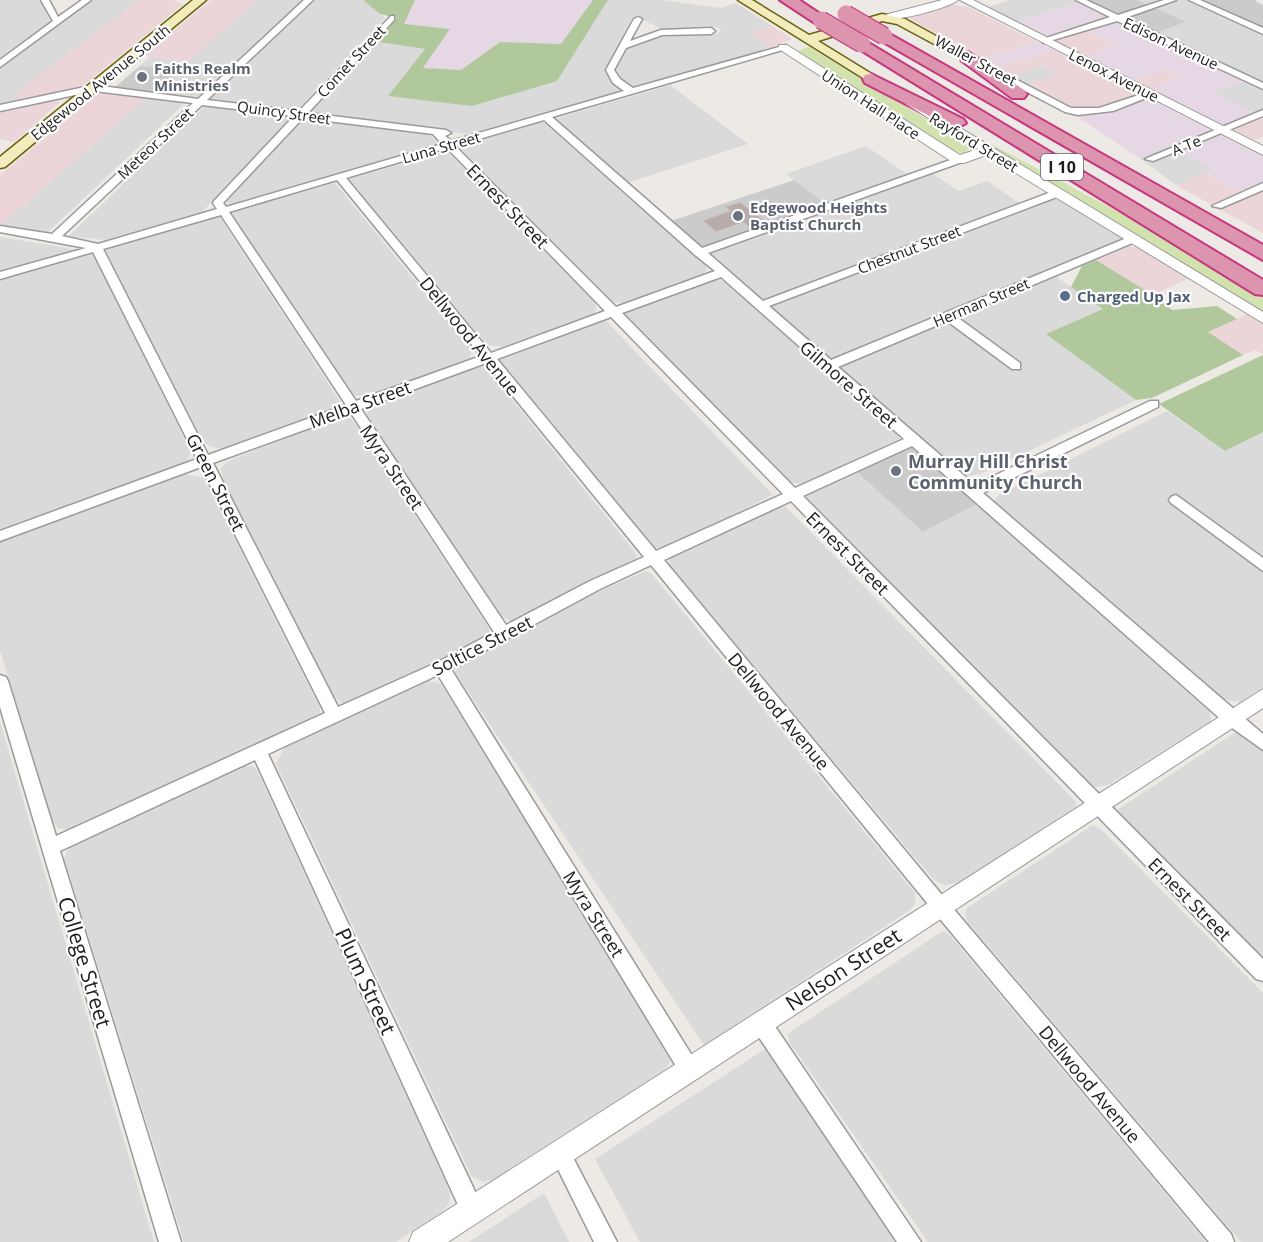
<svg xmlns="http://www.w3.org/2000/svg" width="1263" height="1242" viewBox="0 0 1263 1242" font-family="'Open Sans',sans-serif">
<rect width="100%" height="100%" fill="#ede9e4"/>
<g fill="#dbdada">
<polygon points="0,0 40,0 51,23 0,60"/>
<polygon points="92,0 139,0 17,93 19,102 0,105 0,68"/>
<polygon points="257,0 304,0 200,96 190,98 154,93 178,71 140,66 150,57 187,62"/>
<polygon points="312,0 363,0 385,18 298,109 209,99 209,96"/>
<polygon points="608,0 660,0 721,8 736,3 772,26 749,33 770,48 640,86 629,86 614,72 616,64 627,47 663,35 717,34 722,29 708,26 666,31 637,17 631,19 606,72 622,91 483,132 467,134 310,112 311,107 372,41 425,49 389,95 557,81"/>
<polygon points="1011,0 1084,0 1017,22 988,7"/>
<polygon points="1137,0 1197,0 1263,29 1263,110 1254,113 1212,92 1251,79 1155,33 1185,22"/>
<polygon points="1043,66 1059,74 1028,85 1012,76"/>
<polygon points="670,85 748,144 627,183 555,121 554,119"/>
<polygon points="148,96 186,102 47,233 0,226"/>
<polygon points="207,104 284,114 291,118 202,212 104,240 69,236"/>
<polygon points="310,118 427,133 439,143 233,204 226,202 298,121"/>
<polygon points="541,122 548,124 705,263 707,270 703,274 623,303 607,301 456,147"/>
<polygon points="866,146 910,176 828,205 786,174"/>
<polygon points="1169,146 1214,170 1176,185 1138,157"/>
<polygon points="447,151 596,304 595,314 503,347 487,345 349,179"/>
<polygon points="933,174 959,191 987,181 1021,204 767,300 758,299 710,256 712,251"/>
<polygon points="335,183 472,350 469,359 369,396 354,396 230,213"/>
<polygon points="1051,199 1061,200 1119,233 1121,239 838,358 826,358 770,307"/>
<polygon points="219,216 341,403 335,409 233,446 220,448 211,447 203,441 104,249"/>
<polygon points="0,237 79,250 5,273 0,272"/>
<polygon points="88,253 93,254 191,453 188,460 182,465 0,533 0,279"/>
<polygon points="1055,276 1104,309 1047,334 1136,400 980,474 968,476 958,472 839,368 944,322 955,325 1016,371 1023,368 958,318"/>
<polygon points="715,279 728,283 899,435 899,439 803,484 787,482 622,314"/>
<polygon points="598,321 606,321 773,495 664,548 654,548 499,360"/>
<polygon points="475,366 486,367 637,555 636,559 521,619 511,621 502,617 366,415 370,408"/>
<polygon points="1167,411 1225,451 1263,432 1263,560 1177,494 1170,498 1263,570 1263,687 1241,702 1218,699 993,502 999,495"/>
<polygon points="337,416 350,418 354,422 490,630 488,635 352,703 342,703 334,697 226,487 220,469 229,461"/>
<polygon points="856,471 923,532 977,504 1209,707 1211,721 1108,785 1096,787 1087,783 806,504 805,496 809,492"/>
<polygon points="184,474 204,478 320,708 320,714 315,719 69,830 58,828 52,821 0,650 0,541"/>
<polygon points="780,505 785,506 1076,802 1075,807 958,883 944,885 934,880 670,567 669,557"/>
<polygon points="645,571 651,573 915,893 915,904 910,910 704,1045 455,672 463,662 551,613"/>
<polygon points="426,680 441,684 669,1052 670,1062 666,1069 494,1179 484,1182 472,1177 276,764 284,748"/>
<polygon points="0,722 154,1242 0,1242"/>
<polygon points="1236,732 1250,739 1263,751 1263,960 1120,819 1117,810"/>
<polygon points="241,766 252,766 257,770 446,1182 450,1194 449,1204 441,1212 396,1242 184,1242 64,858 69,847 79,840"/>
<polygon points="1093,825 1102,830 1263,993 1263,1242 1241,1242 967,921 965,913 967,908"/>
<polygon points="943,931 948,933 1206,1242 928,1242 790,1043 787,1034"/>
<polygon points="765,1049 771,1054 898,1242 640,1242 595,1159"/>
<polygon points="544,1193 569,1242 469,1242"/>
</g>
<g fill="#ecd5d8">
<polygon points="139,0 173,0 183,4 84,85 19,102 17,93 32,81"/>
<polygon points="211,0 257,0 187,62 143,56"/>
<polygon points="947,4 969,7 1037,42 980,59 911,19 911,15"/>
<polygon points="772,26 792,39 770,48 749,33"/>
<polygon points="1085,30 1119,47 1087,57 1054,40"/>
<polygon points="1054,50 1140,94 1114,104 1074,110 1028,85 1058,73 1043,66 1012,76 997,68"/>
<polygon points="1165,69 1183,78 1151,89 1134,80"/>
<polygon points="110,92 148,96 0,226 0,175 97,95"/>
<polygon points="47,100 60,102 14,142 0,139 0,111"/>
<polygon points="1254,113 1263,117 1263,137 1254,140 1223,125"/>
<polygon points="1205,173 1247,195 1263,189 1263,233 1176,185"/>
<polygon points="1129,246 1142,249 1189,278 1153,295 1096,260"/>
<polygon points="1248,314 1263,323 1263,354 1255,350 1243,355 1208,332"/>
</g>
<g fill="#e6d7e5">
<polygon points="415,0 593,0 561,44 500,42 462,70 423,68 450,29 403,24"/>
<polygon points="1084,0 1252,78 1213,92 1254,113 1223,125 1151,89 1182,77 1165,69 1134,80 1087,57 1118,46 1085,30 1054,40 1017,22"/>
<polygon points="1037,42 1054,50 997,68 980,59"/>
<polygon points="1140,94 1263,157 1263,189 1247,195 1205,173 1213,170 1169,146 1138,157 1081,119 1074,110 1114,104"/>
</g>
<g fill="#cbcbcb">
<polygon points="1084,0 1137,0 1186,22 1155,33"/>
<polygon points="1197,0 1257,0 1255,1 1263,5 1263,29"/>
<polygon points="140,66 179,70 154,93 114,88"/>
<polygon points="794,180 828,205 708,247 699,247 671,221"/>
<polygon points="910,446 977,504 923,532 856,471"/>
</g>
<g fill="#d1e2af">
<polygon points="809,47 967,143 969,149 963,153 952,151 799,53 797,51"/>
<polygon points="955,125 1199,255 1263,294 1263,313"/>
</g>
<g fill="#b1c89d">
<polygon points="363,0 415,0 404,24 450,29 423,68 461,70 500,42 561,44 593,0 608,0 557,81 472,106 388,96 425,49 372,41 397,18 380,14"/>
<polygon points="1096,260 1153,295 1172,310 1217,306 1237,319 1208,332 1243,355 1152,398 1136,400 1046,334 1103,309 1071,287 1082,266"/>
<polygon points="1263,355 1263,432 1225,451 1159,404"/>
</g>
<polygon fill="#b6adaa" stroke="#bdaea8" stroke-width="1.5" points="740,203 763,221 749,226 744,221 716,231 705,221 732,211 727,207"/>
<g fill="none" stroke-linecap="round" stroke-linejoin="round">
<g stroke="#9a9a9a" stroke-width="3">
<g id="minor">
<polygon points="41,0 49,0 58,17 82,0 91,0 0,67 0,60 53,21"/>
<path d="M304,0H313L207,100L299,111L391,16H394V20L308,113L446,130L451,133L445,136L451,141L624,91L613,83L606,70L634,19L638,17L642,19L630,41L661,30L711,28L715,31L711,34L662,35L626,48L614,70L620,79L633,88L786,45V49L552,117L702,248L956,158H962V162L708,253L763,301L1054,191H1062V195L769,306L831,360L1129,237H1137V241L957,317L1020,363V369H1012L947,321L838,367L975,485L1150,401H1158V407L983,493L1263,734V750L1225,723L912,446L803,496L1263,959V981L1256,979L791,501L664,560L957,913L1231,1234L1234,1242H1209L945,925L651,565L600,589L451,669L696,1062L699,1069L696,1076L689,1079L682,1076L438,675L268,754L480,1202L483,1210L480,1218L472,1221L464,1218L255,760L60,851L181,1242H159L0,707V675L6,677L8,681L56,836L325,713L201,467L0,541V531L197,459L93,252L0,279V272L86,248L0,232V226L52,234L193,103L94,91L0,111V105L94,85L198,99ZM202,105L294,116L214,201L213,203L217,209L98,244L62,236ZM303,118L433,134L442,144L226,207L223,203ZM544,120L695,255L715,271L616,307L455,146ZM447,148L605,311L491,353L346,178ZM337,180L481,356L356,401L229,212ZM221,215L346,405L208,455L103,249ZM721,277L904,439L795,488L622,313ZM611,317L783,494L656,551L497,359ZM486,363L644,557L590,581L506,625L361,409ZM351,413L494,632L436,663L338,707L213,463Z"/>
<polygon points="1076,0 1086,0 1118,15 1164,0 1176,0 1125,18 1263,83 1263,89 1117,21 1043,43 1043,39 1110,17"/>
<polygon points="1189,0 1200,0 1263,28 1263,34"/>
<polygon points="969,55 1071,108 1099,108 1148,92 1156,94 1113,111 1078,115 1065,112 966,60 965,58"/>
<polygon points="1263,110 1263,116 1153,161 1145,159"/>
<polygon points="1263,183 1263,190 1221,208 1212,206"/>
<polygon points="1176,495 1263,558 1263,571 1171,503 1169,500 1171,497"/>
<polygon points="761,1013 768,1016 921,1242 897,1242 754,1030 751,1023 754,1016"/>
<polygon points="560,1143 567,1146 617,1242 594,1242 550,1153 553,1146"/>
</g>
</g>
<g stroke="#9a9a9a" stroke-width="2">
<g id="tertiary">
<path d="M942,0H958C947,9 887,25 877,17Z"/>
<polygon points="960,0 973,0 1263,146 1263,155"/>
<polygon points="779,45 787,45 960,155 978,149 906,104 916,101 1263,312 1263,323 986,155 964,163 954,163 779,49"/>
<polygon points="1263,689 1263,708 448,1242 409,1242 413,1232"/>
</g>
</g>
<g stroke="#686210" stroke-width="3">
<g id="secondary">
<polygon points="193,0 206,0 5,167 0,168 0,157"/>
<polygon points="738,0 752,0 809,35 882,14 905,19 974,57 964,60 897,24 882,21 818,41 875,76 875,82 871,83"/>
</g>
</g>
<g stroke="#c63780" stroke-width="4">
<g id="motorway">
<polygon points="780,0 799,0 829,20 827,23 815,23"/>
<polygon points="886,32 1263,245 1263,260 880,40 878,37"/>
<polygon points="862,39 1263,280 1263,295 1255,294 856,47 854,44"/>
<polygon points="968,52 1024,90 1027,94 1024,98 1012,98 962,61 960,57 962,53"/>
<polygon points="871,74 963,119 966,123 957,128 951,127 865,83 863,79 865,75"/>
</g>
</g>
<use href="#minor" fill="#fff" fill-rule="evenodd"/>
<use href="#tertiary" fill="#fff" fill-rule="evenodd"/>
<use href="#secondary" fill="#f2ecbd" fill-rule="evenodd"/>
<use href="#motorway" fill="#dd94ae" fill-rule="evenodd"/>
<g stroke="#c63780" stroke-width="19" stroke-linecap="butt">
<g id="motorway-bridge">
<polyline points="846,14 884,36"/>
<polyline points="821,20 862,44"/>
</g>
</g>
<use href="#motorway-bridge" stroke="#dd94ae" stroke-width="17"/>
</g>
<g fill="#6b7280" stroke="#fff" stroke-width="2">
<circle cx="142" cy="77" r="6"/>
<circle cx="738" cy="216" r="6"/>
<circle cx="896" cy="471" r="6"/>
</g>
<circle fill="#5c6f8a" stroke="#fff" stroke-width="2" cx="1065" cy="296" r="6"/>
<g text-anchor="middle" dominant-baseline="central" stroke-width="4.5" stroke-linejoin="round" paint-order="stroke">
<g font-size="15" fill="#1d1d1d" stroke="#fff">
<text transform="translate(1171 43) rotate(25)">Edison Avenue</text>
<text transform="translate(976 60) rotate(28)">Waller Street</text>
<text transform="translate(351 61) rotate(-47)">Comet Street</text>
<text transform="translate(1114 75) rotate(27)">Lenox Avenue</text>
<text transform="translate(100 82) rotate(-39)">Edgewood Avenue South</text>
<text transform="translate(871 104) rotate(33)">Union Hall Place</text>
<text transform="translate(284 112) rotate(8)">Quincy Street</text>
<text transform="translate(974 142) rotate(31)">Rayford Street</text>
<text transform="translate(155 143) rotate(-43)">Meteor Street</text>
<text transform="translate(1186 145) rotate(-23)">A Te</text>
<text transform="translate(441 147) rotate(-16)">Luna Street</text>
<text transform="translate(909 249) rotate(-21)">Chestnut Street</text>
<text transform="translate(981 302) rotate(-23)">Herman Street</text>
</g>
<g font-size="15" font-weight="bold" fill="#5b616d" stroke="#fff" text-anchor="start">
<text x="154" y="68">Faiths Realm<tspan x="154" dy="17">Ministries</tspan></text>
<text x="750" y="207">Edgewood Heights<tspan x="750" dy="17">Baptist Church</tspan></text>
</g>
<g font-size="15" font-weight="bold" fill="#4e5e75" stroke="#fff" text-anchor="start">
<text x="1077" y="296">Charged Up Jax</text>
</g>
<rect fill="#fff" stroke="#616161" stroke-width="1.5" x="1041" y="154" width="42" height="26" rx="4.5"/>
<g font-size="16" font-weight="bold" fill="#1d1d1d">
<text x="1062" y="167">I 10</text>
</g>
<g font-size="18" fill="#1d1d1d" stroke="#fff">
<text transform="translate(508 206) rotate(46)">Ernest Street</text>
<text transform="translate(470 336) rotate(51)">Dellwood Avenue</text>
<text transform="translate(849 384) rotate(41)">Gilmore Street</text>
<text transform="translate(360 404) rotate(-20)">Melba Street</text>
<text transform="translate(392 467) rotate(56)">Myra Street</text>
<text transform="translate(216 482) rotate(63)">Green Street</text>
<text transform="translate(848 553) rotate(45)">Ernest Street</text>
<text transform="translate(482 645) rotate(-27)">Soltice Street</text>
<text transform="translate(779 711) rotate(50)">Dellwood Avenue</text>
<text transform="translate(1190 899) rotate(45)">Ernest Street</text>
<text transform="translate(594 914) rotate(58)">Myra Street</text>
<text transform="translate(1090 1084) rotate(50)">Dellwood Avenue</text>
</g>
<g font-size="18" font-weight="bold" fill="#5b616d" stroke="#fff" text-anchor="start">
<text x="908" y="461">Murray Hill Christ<tspan x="908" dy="21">Community Church</tspan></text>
</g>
<g font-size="21" fill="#1d1d1d" stroke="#fff">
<text transform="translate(85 962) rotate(73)">College Street</text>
<text transform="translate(843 969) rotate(-33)">Nelson Street</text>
<text transform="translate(366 981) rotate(65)">Plum Street</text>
</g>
</g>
</svg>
